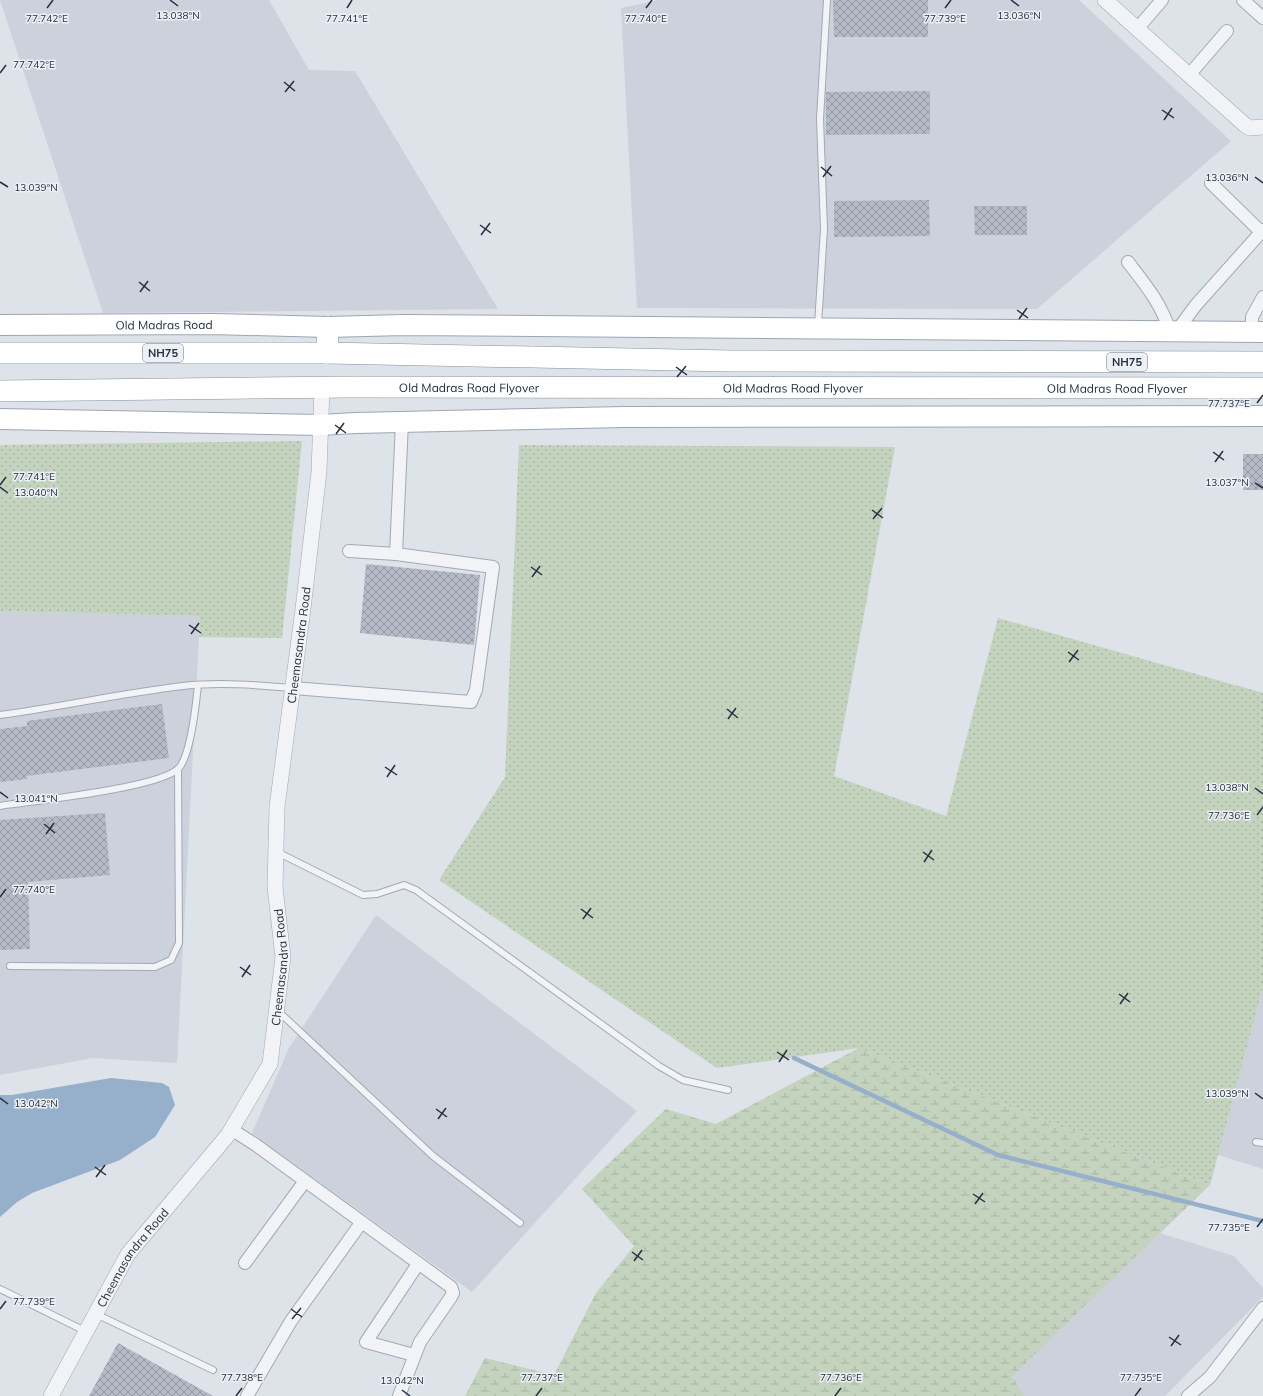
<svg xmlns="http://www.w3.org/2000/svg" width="1263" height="1396" viewBox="0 0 1263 1396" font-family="Mulish,sans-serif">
<defs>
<pattern id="grass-dots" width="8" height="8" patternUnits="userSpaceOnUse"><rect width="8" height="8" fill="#c3d3be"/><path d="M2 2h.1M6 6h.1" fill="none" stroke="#a7b5a4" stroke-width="1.8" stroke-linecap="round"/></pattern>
<pattern id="wetland-marsh" width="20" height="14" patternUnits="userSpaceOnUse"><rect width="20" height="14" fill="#c3d3be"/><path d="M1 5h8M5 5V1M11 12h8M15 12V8" fill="none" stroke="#a7b5a4"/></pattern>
<pattern id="building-cross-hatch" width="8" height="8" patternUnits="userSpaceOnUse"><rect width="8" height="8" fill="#b5bbc6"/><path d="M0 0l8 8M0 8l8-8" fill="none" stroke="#9398a2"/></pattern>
</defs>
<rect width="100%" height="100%" fill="#dee2e9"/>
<g fill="#ccd1db">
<polygon points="0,0 269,0 309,70 355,71 498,309 103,313"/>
<polygon points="659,0 1079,0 1231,141 1037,309 637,308 621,8"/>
<polygon points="0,611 200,616 177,1063 93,1058 0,1075"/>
<polygon points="376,915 637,1111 472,1292 252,1133 289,1048"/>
<polygon points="1263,987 1263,1169 1218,1155"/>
<polygon points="1160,1233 1234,1256 1263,1288 1263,1297 1165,1396 1024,1396 1011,1376"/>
</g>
<g fill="url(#grass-dots)">
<polygon points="302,441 282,638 199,637 200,616 0,611 0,445"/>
<polygon points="519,445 895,447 834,776 946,816 998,618 1263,693 1263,987 1210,1185 859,1048 717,1068 439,880 505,777"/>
</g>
<polygon fill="url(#wetland-marsh)" points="859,1048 1210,1185 1012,1376 1024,1396 465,1396 485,1358 554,1375 596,1293 634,1246 582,1189 666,1109 716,1124"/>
<polygon fill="#96afcb" points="111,1078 162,1083 169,1087 175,1105 155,1137 120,1160 32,1193 17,1202 0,1217 0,1095 12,1095"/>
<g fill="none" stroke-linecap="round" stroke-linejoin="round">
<polyline stroke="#96afcb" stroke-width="4.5" points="794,1058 998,1155 1263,1221"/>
</g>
<g fill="url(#building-cross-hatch)">
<polygon points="833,0 928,0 928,37 834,37"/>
<polygon points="930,91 930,134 826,135 826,92"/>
<polygon points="929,200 930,236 834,237 834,201"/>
<polygon points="974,206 1027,206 1027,235 975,235"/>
<rect x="1243" y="454" width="20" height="36"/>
<polygon points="366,564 480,575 474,645 360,633"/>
<polygon points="162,704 169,758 26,776 27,779 0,782 0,729 27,726 27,721"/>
<polygon points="105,813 110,875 28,882 30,949 0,950 0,820"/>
<polygon points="118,1343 213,1396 89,1396"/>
</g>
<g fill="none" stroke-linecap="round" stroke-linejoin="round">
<g stroke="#a3a9b3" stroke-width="8">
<g id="service">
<polyline points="818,325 824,229 820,119 827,0"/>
<path d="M0,715C61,707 122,693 183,686C219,682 257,685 293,688"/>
<path d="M0,806C32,801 161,788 179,768C191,754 196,705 198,685"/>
<polyline points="277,852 363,895 377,894 404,885 416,890 659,1066 683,1080 728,1090"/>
<polyline points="10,966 155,967 171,960 179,943 178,769"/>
<polyline points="279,1012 433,1156 520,1223"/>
<polyline points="1256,1142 1263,1143"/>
<polyline points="0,1289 85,1331"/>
<polyline points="96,1314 213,1370"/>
</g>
</g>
<g stroke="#a3a9b3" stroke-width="14">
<g id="minor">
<polyline points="1243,0 1263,18"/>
<polyline points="1137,29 1162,0"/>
<polyline points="1189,75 1227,31"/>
<polyline points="1211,183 1261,232"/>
<path d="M1128,262C1147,287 1160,302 1170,331"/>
<polyline points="1176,332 1196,305 1263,230"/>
<polyline points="1252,332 1252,317 1263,297"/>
<polyline points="349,551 396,554"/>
<polyline points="293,688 471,702 476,690 493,567 396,554 402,422"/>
<polyline points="231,1129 256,1145 451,1287 453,1293 451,1297 420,1342 399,1396"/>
<polyline points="245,1263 305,1181"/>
<polyline points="414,1355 366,1342 418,1264"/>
<polyline points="247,1396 291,1321 361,1223"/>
<polyline points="1188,1396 1210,1377 1263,1308"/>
</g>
</g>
<g stroke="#a3a9b3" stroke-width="16">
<g id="tertiary">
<polyline points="1105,0 1245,125 1250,128 1263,127"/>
<path id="s1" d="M51,1396L128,1254L228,1135L270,1064L283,957L275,887L277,807L303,609L319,472L322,388"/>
</g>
</g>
<g stroke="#9ca6b5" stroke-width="22">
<g id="primary">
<path id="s2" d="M0,325L213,324L328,327L403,325L1263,332"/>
<polyline points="0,419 320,425 356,423 624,417 1263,416"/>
</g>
</g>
<g stroke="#848fa0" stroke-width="22">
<g id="trunk">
<polyline points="0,353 327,353 730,361 1263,362"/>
<polyline points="327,353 328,327"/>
<path id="s3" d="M0,391L350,387L1263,388"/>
</g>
</g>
<use href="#service" stroke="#f1f3f7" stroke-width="6"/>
<use href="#minor" stroke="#f1f3f7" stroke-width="12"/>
<use href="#tertiary" stroke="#f1f3f7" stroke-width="15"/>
<use href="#primary" stroke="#fff" stroke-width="20"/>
<use href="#trunk" stroke="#fff" stroke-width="21"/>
</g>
<path fill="none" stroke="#262f40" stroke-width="1.5" d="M170,0L178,6M1011,0L1019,6M47,8L53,0M347,8L352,0M646,8L652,0M945,8L951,0M0,73L6,65M284,82L295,91M285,92L294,81M1162,110L1174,118M1164,120L1172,108M821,167L832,176M823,177L831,166M1255,177L1263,183M0,182L8,187M480,225L491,233M481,235L490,223M139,282L150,291M140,292L148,281M1017,310L1028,318M1019,319L1027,308M676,367L687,375M677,377L686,366M1257,403L1263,395M335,425L346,433M336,434L344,423M1213,452L1224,460M1215,462L1223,451M1255,483L1263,488M0,485L6,477M0,487L8,493M872,510L883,518M873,519L882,508M531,567L542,575M532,577L540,566M189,625L201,633M191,634L199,623M1068,652L1079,660M1069,662L1078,650M727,709L738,718M728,719L736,708M385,767L397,775M387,777L395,765M1255,788L1263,794M0,792L8,798M1257,815L1263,807M44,824L55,833M46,834L54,823M923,852L934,860M924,862L932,850M0,897L6,889M581,909L593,918M583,919L591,908M240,967L251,975M242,977L250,965M1119,994L1130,1002M1120,1004L1128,993M777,1052L789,1060M779,1062L787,1050M1255,1093L1263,1099M0,1098L8,1104M436,1109L447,1117M438,1119L446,1108M95,1167L106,1175M96,1177L105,1165M973,1194L985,1202M975,1204L983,1193M1257,1227L1263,1219M632,1252L643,1260M634,1261L642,1250M0,1309L6,1301M291,1309L302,1317M292,1319L301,1308M1169,1337L1181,1345M1171,1346L1179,1335M402,1390L410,1396M236,1396L242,1388M536,1396L542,1388M835,1396L841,1388M1135,1396L1141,1388"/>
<g text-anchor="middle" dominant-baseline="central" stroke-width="3" stroke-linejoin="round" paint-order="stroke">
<g fill="#edf1f6" stroke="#626977" stroke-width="1">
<rect x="143" y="344" width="40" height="18" rx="3"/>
<rect x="1107" y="353" width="40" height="18" rx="3"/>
</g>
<g font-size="11" font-weight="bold" fill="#262f40">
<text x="163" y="353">NH75</text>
<text x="1127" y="362">NH75</text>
</g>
<g font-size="12" fill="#262f40" stroke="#edf1f6">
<text stroke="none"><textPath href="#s2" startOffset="164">Old Madras Road</textPath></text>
<text stroke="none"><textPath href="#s3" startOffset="469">Old Madras Road Flyover</textPath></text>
<text stroke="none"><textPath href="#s3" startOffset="793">Old Madras Road Flyover</textPath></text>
<text stroke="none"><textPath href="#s3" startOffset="1117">Old Madras Road Flyover</textPath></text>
<text stroke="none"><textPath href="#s1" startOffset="821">Cheemasandra Road</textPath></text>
<text stroke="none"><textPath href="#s1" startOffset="497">Cheemasandra Road</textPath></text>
<text stroke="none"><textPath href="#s1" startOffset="161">Cheemasandra Road</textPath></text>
</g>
</g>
<g font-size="10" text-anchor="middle" fill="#262f40" stroke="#edf1f6" stroke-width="3" stroke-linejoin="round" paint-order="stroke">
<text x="178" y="19">13.038°N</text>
<text x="1019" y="19">13.036°N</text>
<text x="47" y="22">77.742°E</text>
<text x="646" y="22">77.740°E</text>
<text x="945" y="22">77.739°E</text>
<text x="347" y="22">77.741°E</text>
<text x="34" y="68">77.742°E</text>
<text x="1227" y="181">13.036°N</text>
<text x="36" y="191">13.039°N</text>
<text x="1229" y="407">77.737°E</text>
<text x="34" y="480">77.741°E</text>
<text x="1227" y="486">13.037°N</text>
<text x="36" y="496">13.040°N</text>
<text x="1227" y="791">13.038°N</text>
<text x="36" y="802">13.041°N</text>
<text x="1229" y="819">77.736°E</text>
<text x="34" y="893">77.740°E</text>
<text x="1227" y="1097">13.039°N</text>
<text x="36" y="1107">13.042°N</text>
<text x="1229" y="1231">77.735°E</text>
<text x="34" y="1305">77.739°E</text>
<text x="242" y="1381">77.738°E</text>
<text x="542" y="1381">77.737°E</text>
<text x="841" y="1381">77.736°E</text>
<text x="1141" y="1381">77.735°E</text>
<text x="402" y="1384">13.042°N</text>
</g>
</svg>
